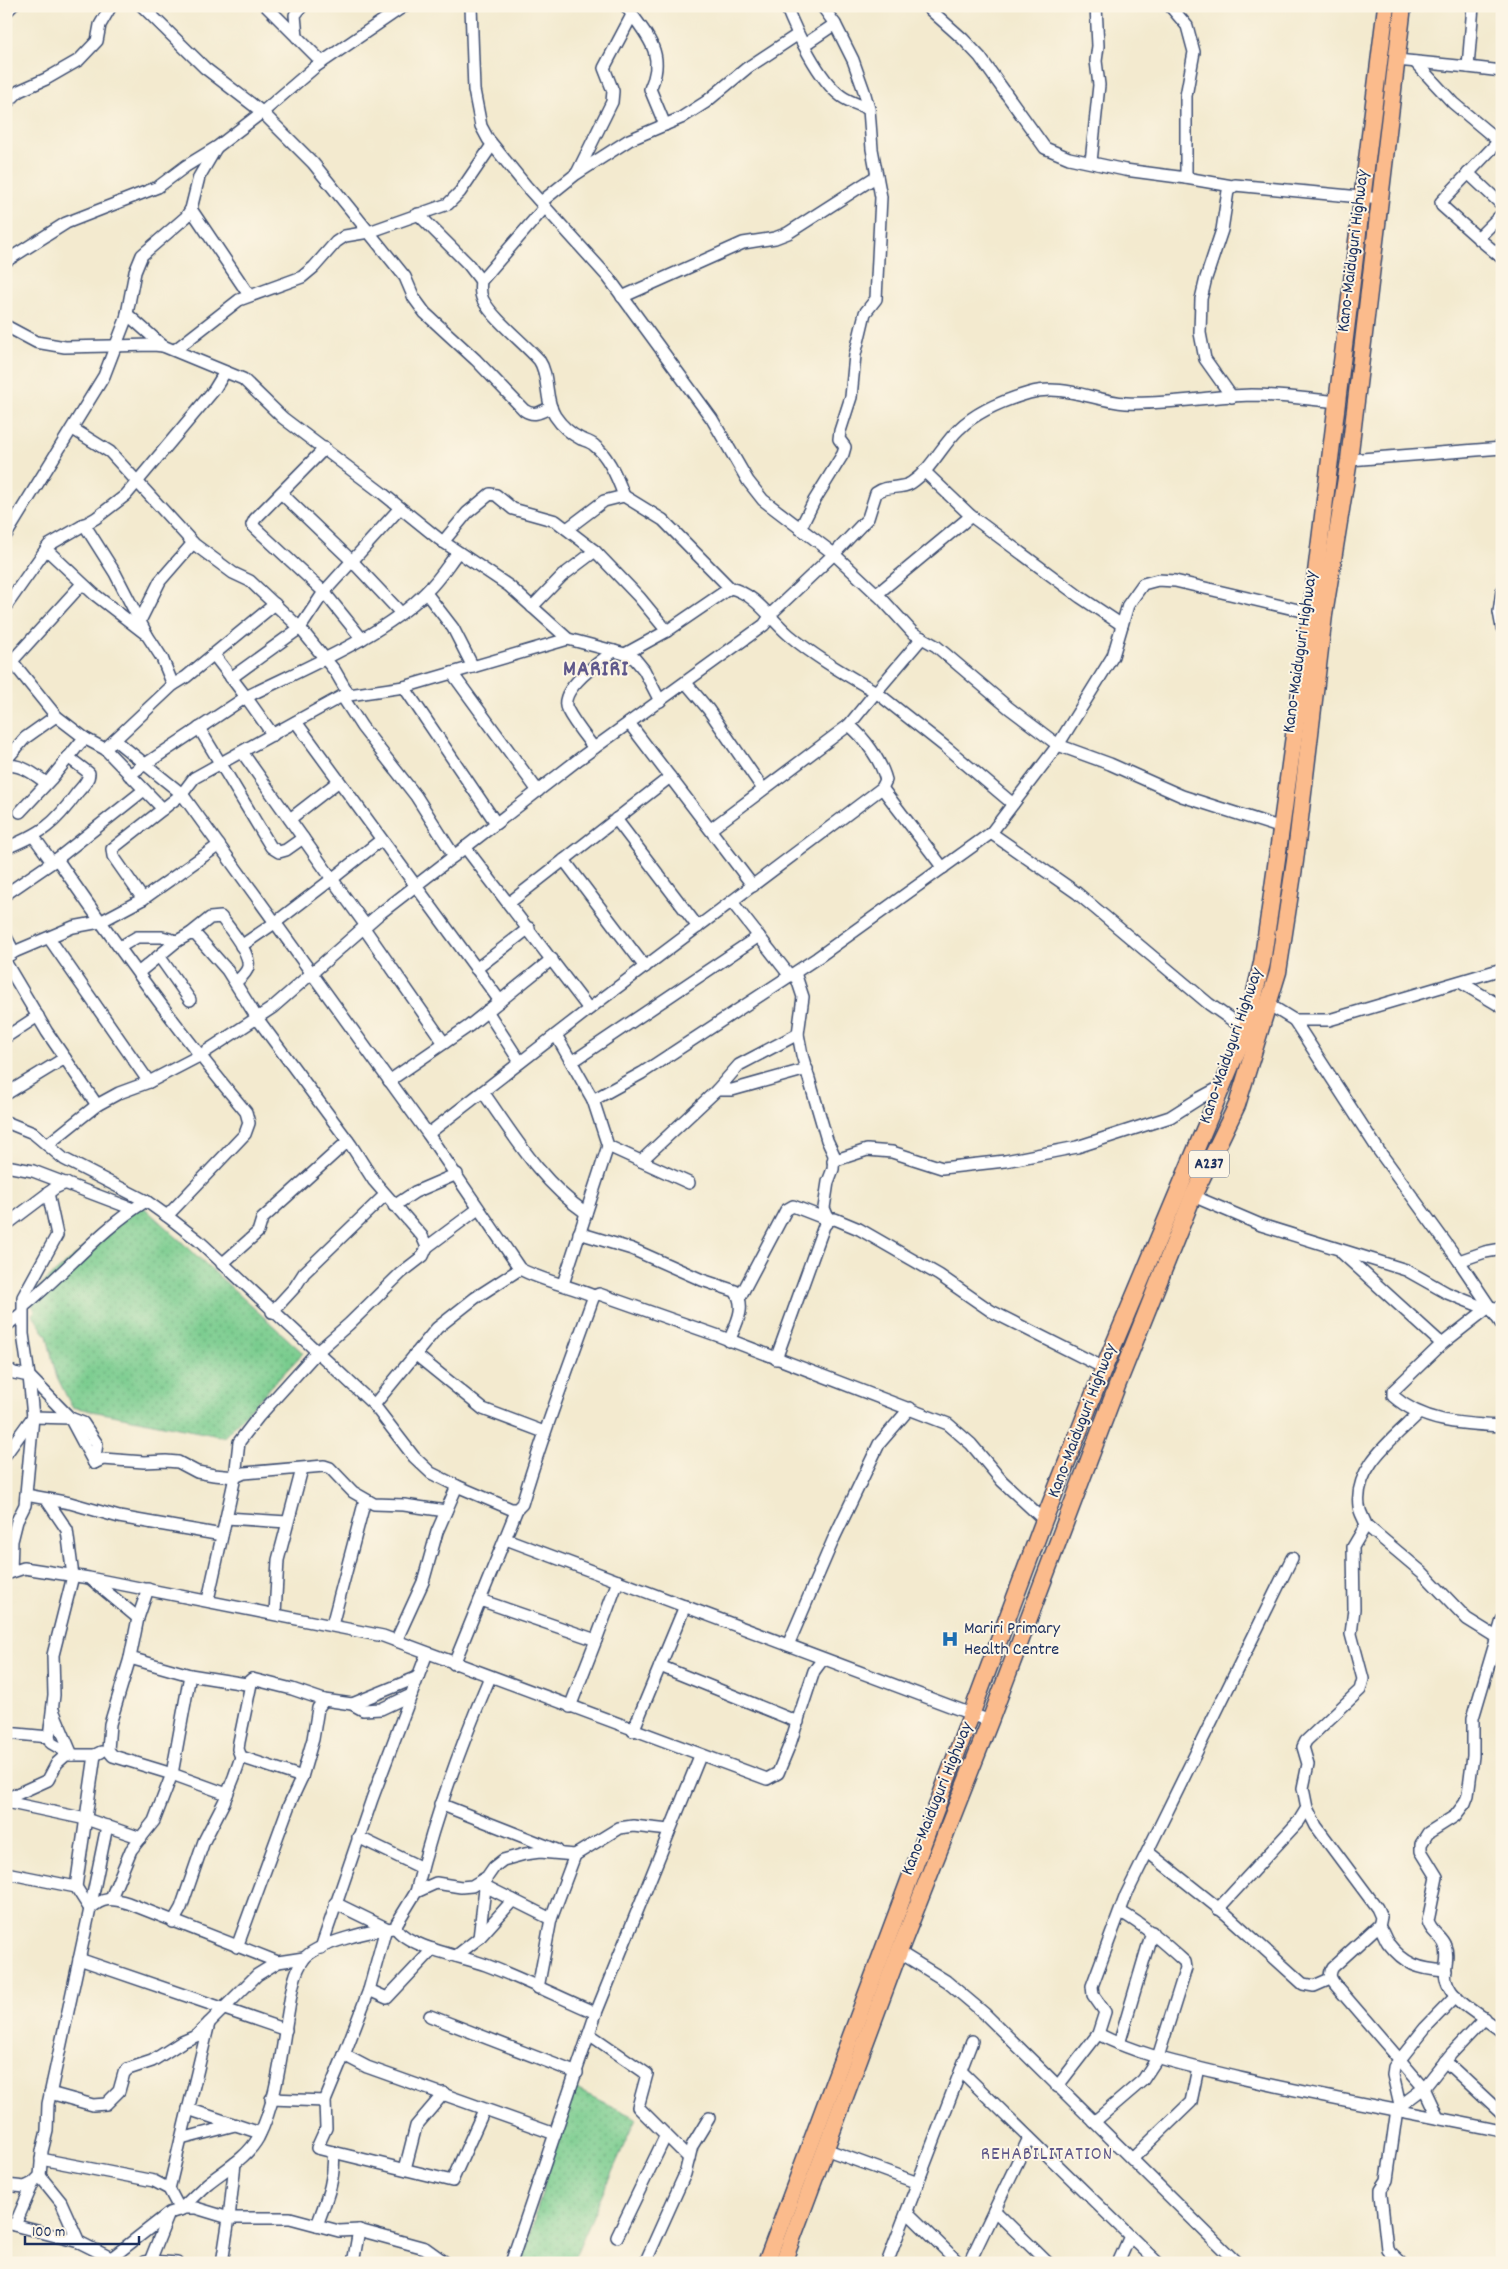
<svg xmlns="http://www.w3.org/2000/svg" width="1508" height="2269" viewBox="0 0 1508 2269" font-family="Dekko,sans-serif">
<defs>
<pattern id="grass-dots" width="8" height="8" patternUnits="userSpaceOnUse" patternTransform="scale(1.25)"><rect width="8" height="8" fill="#79cc8e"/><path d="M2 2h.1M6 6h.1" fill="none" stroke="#62a677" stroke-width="1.8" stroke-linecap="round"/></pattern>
</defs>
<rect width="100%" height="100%" fill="#fcf5e5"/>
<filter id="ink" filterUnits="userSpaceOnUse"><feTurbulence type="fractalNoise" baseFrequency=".02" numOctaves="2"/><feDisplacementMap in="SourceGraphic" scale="10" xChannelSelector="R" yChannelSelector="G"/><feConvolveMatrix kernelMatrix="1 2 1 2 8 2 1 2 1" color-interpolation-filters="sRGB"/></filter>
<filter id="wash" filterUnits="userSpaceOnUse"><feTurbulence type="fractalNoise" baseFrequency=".0096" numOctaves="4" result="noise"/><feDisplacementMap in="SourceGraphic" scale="20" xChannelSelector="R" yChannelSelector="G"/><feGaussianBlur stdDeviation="1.12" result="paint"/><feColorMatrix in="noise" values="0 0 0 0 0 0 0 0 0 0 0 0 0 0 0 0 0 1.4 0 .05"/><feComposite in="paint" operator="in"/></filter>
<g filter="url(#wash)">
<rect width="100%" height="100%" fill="#f3eacf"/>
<g fill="url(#grass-dots)" stroke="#4a7e76">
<polygon points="138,1202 303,1353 224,1437 72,1407 56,1375 47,1336 32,1314 35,1311 28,1296"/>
<polygon points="572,2087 636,2118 572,2263 522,2263"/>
</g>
</g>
<g filter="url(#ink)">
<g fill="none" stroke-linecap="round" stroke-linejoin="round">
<g stroke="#3b4b6f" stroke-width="14">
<g id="minor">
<path d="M142,6L205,68L262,112L313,163L405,277L414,298L425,313L476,360L524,410C534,417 541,412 551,407"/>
<polyline points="266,6 322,62"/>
<polyline points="471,6 474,90 481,126 488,139 526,186 608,277 712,419 748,481 763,500 834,554 882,599 913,633 936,646 1009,708 1058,745 1110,764 1182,796 1282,828"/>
<path d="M626,6C646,35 667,53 650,89L665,125"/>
<path d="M786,6C796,32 819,80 841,96C849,102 860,105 869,109"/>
<polyline points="926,6 963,39 980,57 1045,148 1069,158 1125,170 1186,178 1232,186"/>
<polyline points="1170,6 1187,26 1194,52 1186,96 1186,178"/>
<polyline points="6,12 12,6"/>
<polyline points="297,37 295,15 302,6"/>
<polyline points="804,45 835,24"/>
<polyline points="1397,60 1468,67 1473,6"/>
<polyline points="1415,62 1453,103 1502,144"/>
<polyline points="1468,67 1502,71"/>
<polyline points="6,104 19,91 46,79 79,60 97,41 100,25 111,6"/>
<polyline points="1499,141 1441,202 1442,206 1478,238 1502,214"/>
<polyline points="1091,162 1099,85 1096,61 1098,46 1096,6"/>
<polyline points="577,173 612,102 613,91 604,68 632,15"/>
<polyline points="1468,173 1502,205"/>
<polyline points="541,202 576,174 629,140 681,118 706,102 747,68 797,35"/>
<path d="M545,207L481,281C480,288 480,294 483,300C494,320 523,342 539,360C550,376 544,399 555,416C561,425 571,434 581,439C586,441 591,442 595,446C609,457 618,479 624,496"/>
<polyline points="191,209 249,295"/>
<polyline points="418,214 468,264 481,281"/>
<polyline points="1478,238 1502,258"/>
<polyline points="6,261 66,223 158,187 186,166 217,147 265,110 315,67 404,6"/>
<polyline points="622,297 743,243 775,238 788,233 877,176"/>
<polyline points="127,314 163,346"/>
<polyline points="6,326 36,342 65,347 154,345 163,346 243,379 283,418 382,493 439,539 509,586 568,639 625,654 635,659 644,670 660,701"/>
<polyline points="175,350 239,300 302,277 314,267 336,242 345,236 369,232 448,204 460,192 492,145"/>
<polyline points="1232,397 1205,359 1200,333 1201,299 1206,278 1222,230 1228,191 1235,185 1381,199"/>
<polyline points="73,429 110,452 194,544 233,573 250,581 300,628 335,671 349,695"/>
<polyline points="325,448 255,519 252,525 324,592 400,508"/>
<polyline points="1349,460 1502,448"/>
<polyline points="924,471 971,516 1080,597 1122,625"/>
<polyline points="281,493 352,561 401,613"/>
<polyline points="84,524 115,573 147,635"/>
<polyline points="567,529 604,501 624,496 663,520 730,588"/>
<polyline points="800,529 814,501 843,454 845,447 839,439 840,431 851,397 855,355 865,313 876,299 881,197 872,149 869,109 864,91 853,60 835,24 822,6"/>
<polyline points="6,535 104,376 126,319 135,272 142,255 186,217 191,209 199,177 216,148"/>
<polyline points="443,542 467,513 490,494 496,495 513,509 556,521 595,551"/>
<polyline points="46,549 94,594 147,635 162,658 173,685"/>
<polyline points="1502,591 1499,612 1502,628"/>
<polyline points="426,593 453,628 473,667"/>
<polyline points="877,594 971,516"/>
<polyline points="6,606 49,545 96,518 126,495 214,390 225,372"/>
<polyline points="532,607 562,576 595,551 639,597 667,631"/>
<polyline points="141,619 160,581 193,543"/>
<polyline points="6,654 56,716"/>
<path d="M625,654L667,631L730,588C756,594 770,619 789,635C815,657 847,675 876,692L922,638"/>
<polyline points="12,661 82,584"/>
<polyline points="452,673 538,791"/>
<polyline points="231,678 300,628 324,592 362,639"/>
<polyline points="686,683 708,709 763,789"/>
<polyline points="404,687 496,823"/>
<polyline points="342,696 362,727 416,796 454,856"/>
<polyline points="296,722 500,1001"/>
<polyline points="629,723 753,886"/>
<polyline points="199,728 271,847 279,852 286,850 303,838"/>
<path d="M273,735L246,697C302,669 384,636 427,591C439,580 448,565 458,552"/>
<path d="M115,740L182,794L428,1134L520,1269C543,1281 570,1286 594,1296"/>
<path d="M594,748C585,736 574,723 567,709C558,689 600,662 614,651"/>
<polyline points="105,749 173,685 186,677 275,604"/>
<polyline points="242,752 332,879 381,840"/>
<polyline points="6,760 25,738 56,716 86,739 105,749 163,809"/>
<path d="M6,766C20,763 36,775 46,783"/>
<polyline points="129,775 246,697 214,655"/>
<polyline points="882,788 943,868"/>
<polyline points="20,812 51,779 80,743 86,739"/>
<polyline points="290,819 339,781"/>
<polyline points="616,819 698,927"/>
<polyline points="711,829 849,725 876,692 948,749 1013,804"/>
<polyline points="991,833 1077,893 1209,1004 1246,1030"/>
<polyline points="34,837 52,862"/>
<polyline points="465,847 589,1009"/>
<path d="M6,848C42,833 54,825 77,793C82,787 89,781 89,773L68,757"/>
<path d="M57,859C116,945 178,1031 246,1112L249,1123L245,1134L167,1216"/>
<polyline points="564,860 645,967"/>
<polyline points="6,894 57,859 144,790"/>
<polyline points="143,899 113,856 112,849 182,794 194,778 342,696 404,687 568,639"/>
<polyline points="732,902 790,976"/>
<polyline points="509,903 670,777"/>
<polyline points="364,928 444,1043"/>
<path d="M190,934L210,918L221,917C229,928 251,953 248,967C246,974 240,978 236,982"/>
<polyline points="6,937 14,952 10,955"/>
<polyline points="49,938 149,1082"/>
<polyline points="241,946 276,922 332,879 366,926"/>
<polyline points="120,947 137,937 162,937 177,941 190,934 196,935 227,970 257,1018 351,1145 374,1181 422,1236 427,1247 423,1256 401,1273 349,1324 316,1353 259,1416 239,1442 235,1477 208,1600"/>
<polyline points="14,952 73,927 100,922 143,899 219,845"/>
<polyline points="159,956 190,1000"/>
<polyline points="6,963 47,1032 97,1105"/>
<polyline points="476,969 529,928"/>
<polyline points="138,973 177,941"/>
<polyline points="795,973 803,997 798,1034 802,1055 827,1140 834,1155 833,1169 828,1182 824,1208 829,1220"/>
<polyline points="1460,982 1502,1007"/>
<polyline points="1268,1004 1294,1020 1379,1151 1459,1261 1502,1325"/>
<polyline points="487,1011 520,1062"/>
<polyline points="1294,1020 1329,1020 1502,969"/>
<polyline points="556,1035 593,1100"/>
<polyline points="6,1037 38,1016"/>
<polyline points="572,1062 759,936"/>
<polyline points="389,1081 469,1026 552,959"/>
<polyline points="717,1090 739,1065 798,1034"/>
<path d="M483,1092C514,1136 541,1182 586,1213"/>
<polyline points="6,1094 65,1058"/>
<path d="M6,1122L33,1133L64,1159L146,1201L167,1216L199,1241L374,1405L414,1457L431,1473L457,1486L511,1509H517L522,1504C542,1435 568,1369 592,1301L594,1296L599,1294L719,1336L948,1424L971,1444L1002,1481L1044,1520"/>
<path d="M428,1134L602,999L882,788L886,780C881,761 865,738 849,725"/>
<path d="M47,1145L97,1105L119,1093L149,1082L199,1056L272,1008L378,915L579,759L764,625L774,611L834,554L868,518L876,493C887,484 900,490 911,483C932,469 942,445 959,429C977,411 1005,400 1029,393C1063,383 1093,401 1126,403C1168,405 1209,396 1251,395C1280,395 1309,399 1337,402"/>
<polyline points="608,1146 689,1183"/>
<polyline points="641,1161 717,1090 732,1090 807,1069"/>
<polyline points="833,1161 867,1150 892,1152 942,1168 1005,1161 1077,1147 1170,1117 1200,1098 1224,1085"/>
<polyline points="6,1166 33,1171 133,1209"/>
<polyline points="48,1193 57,1235 23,1297 23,1334 29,1376 70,1418 83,1423 97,1444 94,1463"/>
<polyline points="1193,1196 1261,1225 1406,1270 1447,1293 1487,1309"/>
<polyline points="394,1206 415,1192 457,1174"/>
<polyline points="6,1225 55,1188 66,1183"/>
<path d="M579,1233L632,1249L702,1280L735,1291C747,1307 736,1324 729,1341"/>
<polyline points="427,1247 478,1209"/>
<polyline points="1342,1253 1442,1344"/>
<polyline points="1459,1261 1485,1252 1502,1249"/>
<polyline points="222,1264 258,1232 262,1219 348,1141"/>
<polyline points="563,1284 608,1146 593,1100 642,1073 817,958 991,833 1058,745 1113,656 1128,605 1143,584 1158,580 1175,581 1311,613"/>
<polyline points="740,1297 786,1210 793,1206 829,1220 835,1219 859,1229 939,1275 991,1311 1104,1368"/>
<path d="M24,1306C66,1272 100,1229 146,1201"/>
<path d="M1502,1309L1489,1307L1442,1344L1393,1391V1396C1424,1423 1462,1424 1502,1426"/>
<polyline points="272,1312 295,1287 304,1273 385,1195"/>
<polyline points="6,1326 22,1313"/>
<polyline points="415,1354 483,1409 544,1432"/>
<polyline points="776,1359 824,1226 829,1220"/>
<polyline points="6,1368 14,1373 29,1376 33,1417 25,1505 17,1521 12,1541 11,1572"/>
<polyline points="374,1405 437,1328 475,1298 520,1269"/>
<path d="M1418,1414C1393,1439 1354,1467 1359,1506C1360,1514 1364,1518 1366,1525L1423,1573L1467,1619L1496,1637"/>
<polyline points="33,1417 70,1418 94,1463"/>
<polyline points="6,1454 32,1418"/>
<polyline points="94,1463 103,1459 144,1462 166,1461 178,1462 197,1472 214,1475 235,1477 244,1473 324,1466 330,1468 353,1492 374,1504 404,1505 446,1511"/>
<polyline points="26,1495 70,1503 119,1517 222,1535"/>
<polyline points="46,1499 67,1530 73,1576 53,1655 54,1695 49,1737 51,1743 72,1755"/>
<polyline points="226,1518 287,1522"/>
<polyline points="1366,1525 1353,1547 1354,1609 1351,1634 1363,1679 1360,1690 1306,1741 1303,1747 1308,1764 1303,1788 1307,1808 1316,1826 1377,1908 1381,1917 1379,1927"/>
<polyline points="506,1539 990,1721"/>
<polyline points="6,1574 24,1568 89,1578 383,1636 767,1779 778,1773 790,1744 814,1671 823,1659"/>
<polyline points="91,1579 138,1618"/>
<polyline points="148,1589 138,1618 130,1658 190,1675"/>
<polyline points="480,1600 596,1640 618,1581"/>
<polyline points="275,1614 278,1560 302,1469"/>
<path d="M1502,1620L1473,1718V1756L1468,1795L1465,1803L1455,1816L1428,1833L1421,1844V1851L1437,1877L1428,1921C1430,1932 1442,1936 1445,1946C1450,1957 1443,1968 1446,1980C1452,2003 1485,2017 1502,2032"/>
<polyline points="332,1625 365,1500"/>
<polyline points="396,1641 423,1582 437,1532 457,1486"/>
<polyline points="788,1645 834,1538 879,1444 910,1408"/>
<polyline points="130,1658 110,1724 108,1750 113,1756 172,1774 227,1794"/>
<polyline points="454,1664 517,1509"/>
<polyline points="660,1666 798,1722"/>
<polyline points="352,1704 418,1677"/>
<polyline points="570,1707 596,1640"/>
<polyline points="53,1710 72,1755"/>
<polyline points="633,1731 685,1606"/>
<polyline points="6,1733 49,1737"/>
<polyline points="241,1757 302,1777"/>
<polyline points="6,1799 48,1780 57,1763 66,1755 95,1755 101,1752"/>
<polyline points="6,1802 86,1819 141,1838"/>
<polyline points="440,1804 557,1850"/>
<polyline points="358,1837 422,1868"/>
<polyline points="1148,1852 1227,1915 1303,1984 1314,1986 1330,1979"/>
<polyline points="6,1873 76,1887 90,1909"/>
<polyline points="479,1883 551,1919 538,1988"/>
<polyline points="76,1887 95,1755"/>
<path d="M416,1892C435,1816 459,1749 490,1677"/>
<polyline points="111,1898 131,1850 154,1821 172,1774 190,1675 246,1684 252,1679"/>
<polyline points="335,1903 386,1928 369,1990"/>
<polyline points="90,1909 107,1826"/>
<polyline points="1218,1909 1299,1821 1307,1808"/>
<polyline points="551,1919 575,1855"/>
<polyline points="173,1922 181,1908 204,1841 224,1802 234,1777 241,1757 238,1749 239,1742 252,1679 292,1689 324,1700"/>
<polyline points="479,1938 486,1880"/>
<polyline points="237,1947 289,1805 302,1777 313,1739 318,1708 324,1700 352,1704 363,1710 381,1709 411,1695"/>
<polyline points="321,1948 372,1799 427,1653"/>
<polyline points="899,1952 946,1981 984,2013 1237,2263"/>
<polyline points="456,1956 479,1938 513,1900"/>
<polyline points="79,1959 286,2030"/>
<path d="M596,2013C559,1997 523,1979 486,1965C465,1957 407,1947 396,1928L397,1923L416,1892L436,1883L461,1887L472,1886L487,1877L494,1867L503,1860L525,1854L540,1852L575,1855L619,1828L633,1826L669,1830"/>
<polyline points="430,2016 577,2073"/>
<polyline points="589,2034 647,2074 638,2107 689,2158"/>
<path d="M1098,2034C1143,2057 1191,2066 1240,2078C1327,2098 1415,2113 1502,2131"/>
<polyline points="1119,2044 1152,1932"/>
<polyline points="344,2055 369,1990 387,1998 433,1949"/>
<polyline points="1445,2061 1502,2114"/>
<polyline points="961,2071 1130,2236"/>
<polyline points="1057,2087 1098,2034 1105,2012 1093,1995 1092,1986 1126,1895 1292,1558"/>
<polyline points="50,2093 93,2105 106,2104 119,2091 124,2073 128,2069 152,2061 182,2042 196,2036 257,1975 278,1962"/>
<polyline points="271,2099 325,2101"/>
<polyline points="1400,2106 1424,2088 1451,2054 1485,2018"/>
<polyline points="188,2109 260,2133"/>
<polyline points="1397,2109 1387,2180 1381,2189 1381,2195 1387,2249 1402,2263"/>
<polyline points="1401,2110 1393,2075 1394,2067 1425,2028 1456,1996"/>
<path d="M1438,2118L1424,2088L1338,1988C1332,1981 1327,1976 1333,1967L1378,1926C1383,1930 1384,1937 1388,1943C1405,1965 1419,1969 1446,1971"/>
<path d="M1094,2122L1143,2080L1158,2057L1186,1968L1185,1962C1164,1943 1145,1926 1121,1912"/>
<polyline points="181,2139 235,2125"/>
<polyline points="825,2149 918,2183"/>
<polyline points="333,2152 452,2181 484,2110"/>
<path d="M41,2159L154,2181L169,2189L180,2210C189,2201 198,2192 207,2184C224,2170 247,2158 258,2138C277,2101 281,2054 288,2013C291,1996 293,1973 304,1959C315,1943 377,1929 396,1928"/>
<polyline points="1132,2159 1191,2102 1198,2068"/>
<polyline points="405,2169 416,2126 444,2093"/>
<polyline points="40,2176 61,2202 79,2242"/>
<path d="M6,2185L25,2187L33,2183L40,2176L42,2151L47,2131L48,2104L90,1909C103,1897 111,1898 128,1903L278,1962L304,1958"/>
<polyline points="169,2189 209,2023"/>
<polyline points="994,2210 1048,2263"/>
<polyline points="907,2212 959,2263"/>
<polyline points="6,2223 79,2242 111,2258 114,2263"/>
<polyline points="15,2225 33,2183"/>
<path d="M317,2225C326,2201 336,2178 333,2152L317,2148L326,2128L325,2101L344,2055L367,2067L555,2134"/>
<polyline points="617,2237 666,2135"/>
<polyline points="150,2261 168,2216"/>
<polyline points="144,2262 150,2261 177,2263"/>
<polyline points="105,2263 169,2213 185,2208 196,2208 229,2218 290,2218 339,2231 359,2230 425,2248 446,2263"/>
<polyline points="222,2263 229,2218 235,2163"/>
<polyline points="353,2263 359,2230"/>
<polyline points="511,2263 596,2013 700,1756"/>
<polyline points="645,2263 685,2174 692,2146 709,2118"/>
<polyline points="887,2263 972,2041"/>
<polyline points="969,2263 1029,2138"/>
<polyline points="1118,2263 1130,2236 1158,2263"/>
</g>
</g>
<g stroke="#3b4b6f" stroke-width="19">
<g id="highway">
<polyline points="766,2263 1044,1520 1104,1368 1246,1030 1262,963 1271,902 1311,613 1386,6"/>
<polyline points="783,2263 899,1952 990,1721 1117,1386 1193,1196 1237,1105 1278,972 1295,861 1324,615 1349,460 1403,6"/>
</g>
</g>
<use href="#minor" stroke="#fff" stroke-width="11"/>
<use href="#highway" stroke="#fbbb8c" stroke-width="16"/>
</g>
</g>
<defs>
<g id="hospital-bare" transform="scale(1.35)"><path d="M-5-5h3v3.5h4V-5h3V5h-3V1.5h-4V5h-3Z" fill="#1f6fb2" stroke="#fcf5e5" stroke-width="2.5" paint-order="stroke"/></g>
</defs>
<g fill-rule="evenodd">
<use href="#hospital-bare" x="950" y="1639"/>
</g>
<g text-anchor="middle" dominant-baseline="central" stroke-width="4" stroke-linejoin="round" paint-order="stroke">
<rect fill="#fcf5e5" stroke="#5e6a86" stroke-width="1" x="1189" y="1150.5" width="40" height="27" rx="4"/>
<g font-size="16" font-weight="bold" fill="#1b2f5e">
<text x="1209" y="1164">A237</text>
</g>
<g font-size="18" fill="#1b2f5e" stroke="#fcf5e5">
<text transform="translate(1354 251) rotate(-83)">Kano-Maiduguri Highway</text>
<text transform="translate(1301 652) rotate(-82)">Kano-Maiduguri Highway</text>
<text transform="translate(1232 1046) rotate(-71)">Kano-Maiduguri Highway</text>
<text transform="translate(1083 1421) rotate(-69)">Kano-Maiduguri Highway</text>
<text transform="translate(938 1799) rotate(-68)">Kano-Maiduguri Highway</text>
</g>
<g font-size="18" fill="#1b2f5e" stroke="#fcf5e5" text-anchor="start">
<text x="964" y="1629">Mariri Primary<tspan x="964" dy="21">Health Centre</tspan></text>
</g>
<g font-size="19" letter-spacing="1" fill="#5f588b" stroke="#fcf5e5">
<text x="1047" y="2155">REHABILITATION</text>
</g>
<g font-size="22" font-weight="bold" letter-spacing="1" fill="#5f588b" stroke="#fcf5e5">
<text x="596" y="670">MARIRI</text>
</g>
</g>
<rect width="1508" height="2269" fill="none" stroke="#fcf5e5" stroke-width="25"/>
<path d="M25 2236v8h114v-8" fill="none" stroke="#1b2f5e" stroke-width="2.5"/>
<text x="32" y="2236" font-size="15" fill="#1b2f5e" stroke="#fcf5e5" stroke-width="4" paint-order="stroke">100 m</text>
</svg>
